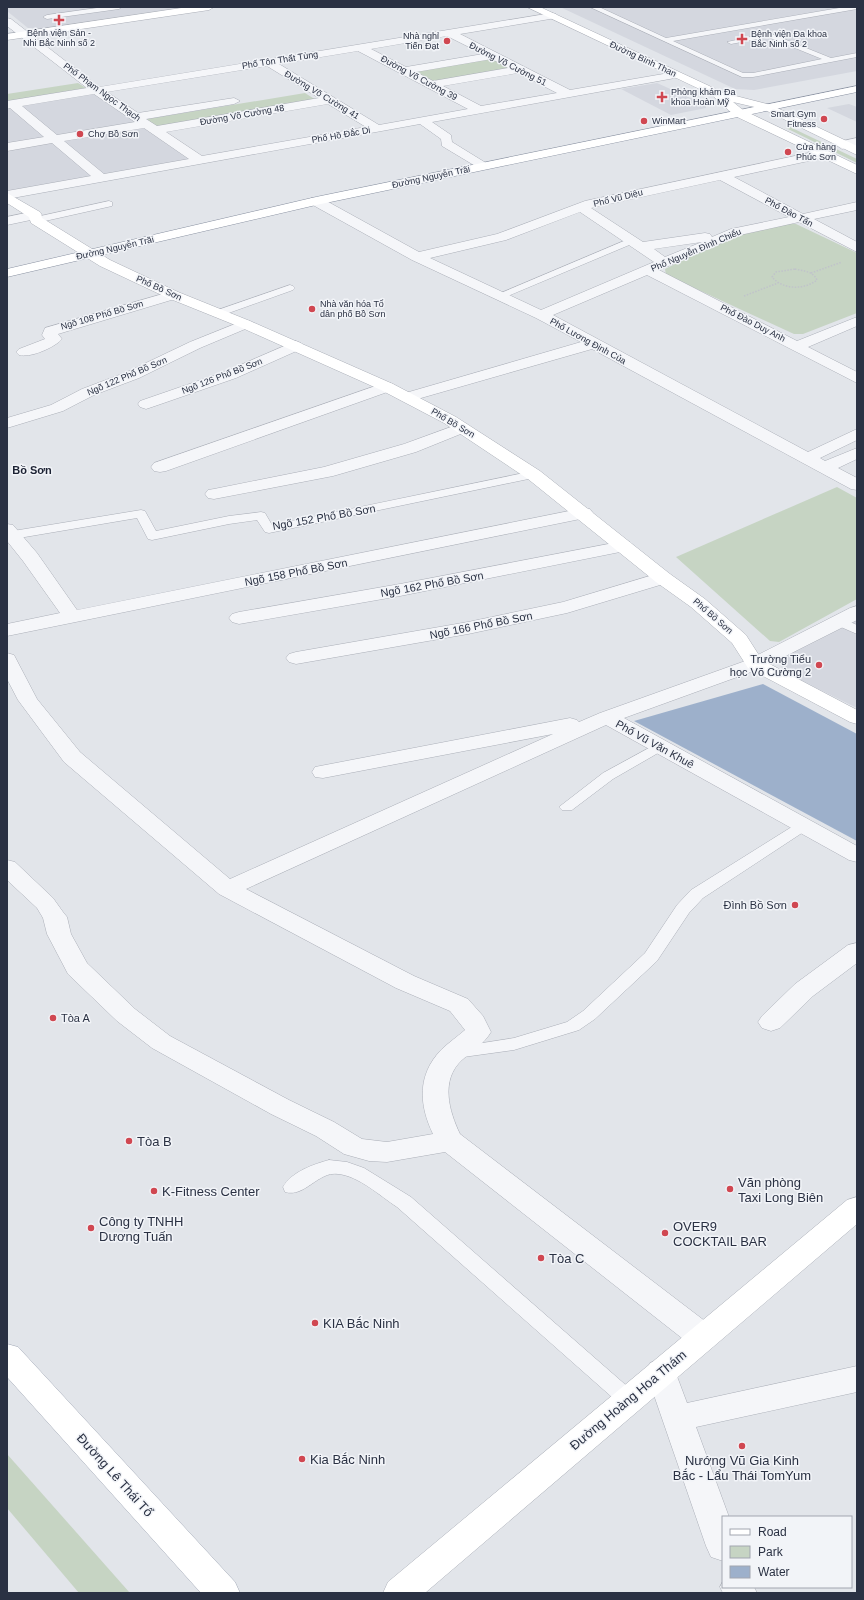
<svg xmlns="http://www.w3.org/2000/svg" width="864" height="1600" viewBox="0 0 864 1600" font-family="Arial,sans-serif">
<rect width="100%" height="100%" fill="#e2e5ea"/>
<g fill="#d4d7df">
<polygon points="7,7 184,7 41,28 28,28 7,11"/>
<polygon points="560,7 857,7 857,71 754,90 735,89"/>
<polygon points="657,83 706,105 706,108 671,115 621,89"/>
<polygon points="94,93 190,160 7,193 7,108"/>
<polygon points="849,104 857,107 857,122 827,108"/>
<polygon points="857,620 857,708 782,671 781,658"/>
</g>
<g fill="#c6d4c3">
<polygon points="492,56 518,69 433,84 409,71"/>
<polygon points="78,83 86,88 7,101 7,94"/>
<polygon points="305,93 316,100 156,127 147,119"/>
<polygon points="790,127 857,159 857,163 786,128"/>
<polygon points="783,224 796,224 857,253 857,313 803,334 794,334 666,275 665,269 736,234"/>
<polygon points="837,487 857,498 857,599 779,642 770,641 676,557"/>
<polygon points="7,1454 130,1593 79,1593 7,1508"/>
</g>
<polygon fill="#9db0cb" points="763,684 857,734 857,841 634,721"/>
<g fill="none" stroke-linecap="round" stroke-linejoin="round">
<g stroke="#abafb8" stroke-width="1">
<g id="lane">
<polygon points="104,7 122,7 119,9 47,19 43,17 47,15"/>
<polygon points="590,7 599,7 666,38 845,7 857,7 857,9 673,41 743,73 753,73 822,59 768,37 731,44 727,42 769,33 831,58 857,53 857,57 753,77 742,77"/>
<polygon points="109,201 112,202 112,206 36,223 31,220 36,217"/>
<polygon points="631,238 634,239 634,243 503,298 499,299 494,296"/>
<polygon points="290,285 293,286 295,288 293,290 223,315 219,316 214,313 215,311"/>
<polygon points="534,471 540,475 538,477 269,533 265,532 257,520 229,524 152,540 148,539 137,518 13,539 7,535 9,532 13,531 141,510 145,511 156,531 229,516 261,512 265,513 272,525"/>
<polygon points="839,617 857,625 857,634 834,624 832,621 834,618"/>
<polygon points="660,742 665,743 667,746 665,749 613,779 572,810 562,810 559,807 603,773"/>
<polygon points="803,821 808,823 811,826 808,829 703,898 689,913 657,961 595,1019 579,1030 514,1050 456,1058 450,1056 447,1052 450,1048 514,1038 567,1022 583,1011 645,953 677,905 691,890 798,823"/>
<path d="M329,1160L347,1162L364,1168L411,1197L636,1394L640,1400L636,1406L629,1409L622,1406L397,1207C380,1196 359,1176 338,1174C318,1171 305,1198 285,1192L283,1187C291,1172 314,1164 329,1160Z"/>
</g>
</g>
<g stroke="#abafb8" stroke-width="1">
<g id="street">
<path d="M552,13L556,14L557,16L556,18L460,34L570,90L675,72L681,75L675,78L432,122L451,135L452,142L486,163L488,166L482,170L442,146L441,139L420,124L7,199V191L91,176L52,143L7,151V143L44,137L10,108L7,109V101L87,88L7,26V18L11,19L99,87ZM447,36L483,54L406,67L371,49ZM358,51L468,109L379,125L279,64ZM492,59L508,68L433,81L416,72ZM267,66L319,98L157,126L146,119L234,104L240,101L234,98L138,113L107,92ZM518,73L557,93L481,106L443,86ZM94,94L135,122L57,135L22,106ZM328,104L366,127L202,156L166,132ZM144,128L189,159L104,174L64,141Z"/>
<polygon points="857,138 857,146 842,149 836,145 838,142"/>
<path d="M823,150L827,151L829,154L827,157L734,177L803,214L857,202V210L814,219L857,242V252L799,222L740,235L659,270L797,341L857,317V326L808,347L857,372V383L647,275L553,315L808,452L857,429V440L820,458L825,461L857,448V459L838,468L857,478V490L851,489L592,349L414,400L408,402L402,400L400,397L402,394L581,342L536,318L412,260L311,204L309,201L311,198H321L419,252L497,234L585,201ZM720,180L789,217L731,229L712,237L710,234L705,233L643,242L591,208ZM580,212L654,262L541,310L430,258L506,240ZM702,242L665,257L654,249Z"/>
<polygon points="35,211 40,212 42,215 40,218 7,225 7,217"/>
<path d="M173,291L178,292L180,295L178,298L58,334L62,339L59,342C50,349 30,358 19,355L16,352L19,349L45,339L42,335L45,328Z"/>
<polygon points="245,320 250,321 252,324 250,327 200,348 139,378 94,395 63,411 7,428 7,418 51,405 82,389 127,372 190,342"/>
<polygon points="296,341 301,343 304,346 301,349 236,378 152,407 146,409 140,407 138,404 140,401 224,372"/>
<polygon points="387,382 393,384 395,387 393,390 166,471 160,472 154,471 151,467 154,463"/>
<polygon points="462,423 468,425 470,428 468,431 416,452 333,476 214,499 208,498 205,494 208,490 214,489 324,467 404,444"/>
<polygon points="584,508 590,509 593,513 590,517 7,636 7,624 60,613 23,561 7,541 7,524 13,525 37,553 77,610"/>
<polygon points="624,541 630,542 633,546 630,550 400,596 239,624 232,622 229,618 232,614 239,612 400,584"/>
<polygon points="663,572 670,574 672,578 670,582 567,613 468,634 296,664 289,662 286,658 289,654 296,652 468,622 563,602"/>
<path d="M857,606V620L762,668L624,718L857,846V862L849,860L606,725L246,889L414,976L468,999L483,1016L491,1032C484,1044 472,1051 462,1060C440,1080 449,1111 460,1134L714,1328L718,1337L714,1346L703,1349L692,1346L445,1152L387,1162L369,1161L344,1154L316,1136L271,1114L152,1048L117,1021L68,974L47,934L43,918L37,908L7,880V860L15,862L53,898L63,912L67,917L71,934L87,963L135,1009L170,1036L289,1100L334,1122L362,1139L387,1142L433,1134C419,1105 417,1075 441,1050C448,1043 457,1037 465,1030L450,1011L396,988L219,894L64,762L18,700L7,679V653L14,655L37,699L80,752L230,879L553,734L323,778L315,777L312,772L315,767L570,718L577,720L579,722L600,713L748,660L850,608Z"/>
<polygon points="857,943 857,963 813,996 780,1028 771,1031 762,1028 758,1022 762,1016 795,984 848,945"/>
<polygon points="661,1359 672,1363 687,1403 857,1366 857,1392 696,1427 729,1517 723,1517 723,1561 711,1557 706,1546 646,1372 650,1363"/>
<polygon points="723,1581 723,1587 754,1587 757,1593 723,1593 720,1587"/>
</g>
</g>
<g stroke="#abafb8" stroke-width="1">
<g id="secondary">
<polygon points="188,7 214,7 209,10 7,40 7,34"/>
<polygon points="527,7 540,7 720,91 725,94 728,94 771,105 857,146 857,155 763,109 733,102 743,110 857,165 857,174 735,116 712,95"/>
<polygon points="7,193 40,212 42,218 110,260 178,292 250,321 393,384 456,417 540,471 670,574 705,599 746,635 762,660 857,710 857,724 850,722 748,668 732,643 691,607 656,582 528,479 444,423 381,390 240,327 168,298 100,266 31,223 29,217 7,203"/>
<polygon points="857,1197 857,1224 425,1593 383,1593 388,1582 847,1200"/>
</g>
</g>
<g stroke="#a1a8b6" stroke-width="1">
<polygon id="primary" points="7,1344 18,1347 235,1582 240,1593 201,1593 7,1377"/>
</g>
<g stroke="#8991a1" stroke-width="1">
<polygon id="highway" points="857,86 857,92 316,205 7,277 7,269 316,197"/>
</g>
<g stroke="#c0c3ca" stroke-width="1.5" stroke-dasharray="1.5 1.5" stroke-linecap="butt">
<path d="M795,269C803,271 813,271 817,280C804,290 783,290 772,277L776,272Z"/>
<polyline points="811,273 842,262"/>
<polyline points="744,296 778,283"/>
</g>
<use href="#lane" fill="#f5f6f9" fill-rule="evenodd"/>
<use href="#street" fill="#f5f6f9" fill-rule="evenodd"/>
<use href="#secondary" fill="#fff" fill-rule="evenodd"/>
<use href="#primary" fill="#fff" fill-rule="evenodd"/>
<use href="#highway" fill="#fff" fill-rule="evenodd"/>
</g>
<g fill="#d04751" stroke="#f2f4f8" stroke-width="1.5">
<path d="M57 14h4v4h4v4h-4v4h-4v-4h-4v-4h4z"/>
<path d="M740 33h4v4h4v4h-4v4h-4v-4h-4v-4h4z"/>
<circle cx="447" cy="41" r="4"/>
<path d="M660 91h4v4h4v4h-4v4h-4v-4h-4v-4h4z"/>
<circle cx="824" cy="119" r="4"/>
<circle cx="644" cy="121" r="4"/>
<circle cx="80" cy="134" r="4"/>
<circle cx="788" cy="152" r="4"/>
<circle cx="312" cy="309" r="4"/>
<circle cx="819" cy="665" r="4"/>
<circle cx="795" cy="905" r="4"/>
<circle cx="53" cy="1018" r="4"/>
<circle cx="129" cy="1141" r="4"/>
<circle cx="730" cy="1189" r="4"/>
<circle cx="154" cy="1191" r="4"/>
<circle cx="91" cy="1228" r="4"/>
<circle cx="665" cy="1233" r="4"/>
<circle cx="541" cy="1258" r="4"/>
<circle cx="315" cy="1323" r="4"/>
<circle cx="742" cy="1446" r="4"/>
<circle cx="302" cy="1459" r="4"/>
</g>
<g text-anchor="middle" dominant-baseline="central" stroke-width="3" stroke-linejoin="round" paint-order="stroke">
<g font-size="9" fill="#2a3143" stroke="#f2f4f8" text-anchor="start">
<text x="59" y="33" text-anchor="middle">Bệnh viện Sản -<tspan x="59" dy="10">Nhi Bắc Ninh số 2</tspan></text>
<text x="751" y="34">Bệnh viện Đa khoa<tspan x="751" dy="10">Bắc Ninh số 2</tspan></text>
<text x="439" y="36" text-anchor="end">Nhà nghỉ<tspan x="439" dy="10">Tiến Đạt</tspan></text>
<text x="671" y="92">Phòng khám Đa<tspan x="671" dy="10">khoa Hoàn Mỹ</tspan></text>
<text x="816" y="114" text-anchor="end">Smart Gym<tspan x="816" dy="10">Fitness</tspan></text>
<text x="652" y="121">WinMart</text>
<text x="88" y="134">Chợ Bồ Sơn</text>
<text x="796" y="147">Cửa hàng<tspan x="796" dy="10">Phúc Sơn</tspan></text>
<text x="320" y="304">Nhà văn hóa Tổ<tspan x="320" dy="10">dân phố Bồ Sơn</tspan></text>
</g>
<g font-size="9" fill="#2a3143" stroke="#f2f4f8">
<text transform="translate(643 59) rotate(25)">Đường Bình Than</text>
<text transform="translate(280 60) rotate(-9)">Phố Tôn Thất Tùng</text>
<text transform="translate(508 64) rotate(27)">Đường Võ Cường 51</text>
<text transform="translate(419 78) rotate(28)">Đường Võ Cường 39</text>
<text transform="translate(102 92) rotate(36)">Phố Phạm Ngọc Thạch</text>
<text transform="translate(322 95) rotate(31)">Đường Võ Cường 41</text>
<text transform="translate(242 115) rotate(-10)">Đường Võ Cường 48</text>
<text transform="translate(341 135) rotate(-10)">Phố Hồ Đắc Di</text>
<text transform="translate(431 177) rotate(-12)">Đường Nguyễn Trãi</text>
<text transform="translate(618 198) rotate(-14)">Phố Vũ Diệu</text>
<text transform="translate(789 212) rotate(28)">Phố Đào Tấn</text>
<text transform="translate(115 248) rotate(-13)">Đường Nguyễn Trãi</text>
<text transform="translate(696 250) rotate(-23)">Phố Nguyễn Đình Chiểu</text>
<text transform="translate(159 288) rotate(24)">Phố Bồ Sơn</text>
<text transform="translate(102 315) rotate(-16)">Ngõ 108 Phố Bồ Sơn</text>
<text transform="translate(753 323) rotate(27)">Phố Đào Duy Anh</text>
<text transform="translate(588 341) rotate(29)">Phố Lương Định Của</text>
<text transform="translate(127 376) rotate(-23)">Ngõ 122 Phố Bồ Sơn</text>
<text transform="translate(222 376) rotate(-21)">Ngõ 126 Phố Bồ Sơn</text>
<text transform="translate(453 423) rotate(31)">Phố Bồ Sơn</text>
<text transform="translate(713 616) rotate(41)">Phố Bồ Sơn</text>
</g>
<g font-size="11" font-weight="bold" fill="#1c2233" stroke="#f2f4f8">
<text x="32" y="470">Bồ Sơn</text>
</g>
<g font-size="11" fill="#2a3143" stroke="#f2f4f8">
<text transform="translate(324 517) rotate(-10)">Ngõ 152 Phố Bồ Sơn</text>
<text transform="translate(296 572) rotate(-11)">Ngõ 158 Phố Bồ Sơn</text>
<text transform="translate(432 584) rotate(-10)">Ngõ 162 Phố Bồ Sơn</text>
<text transform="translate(481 625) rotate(-11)">Ngõ 166 Phố Bồ Sơn</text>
<text transform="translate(655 744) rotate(29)">Phố Vũ Văn Khuê</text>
</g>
<g font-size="11" fill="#2a3143" stroke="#f2f4f8" text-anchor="end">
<text x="811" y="659">Trường Tiểu<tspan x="811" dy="13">học Võ Cường 2</tspan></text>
<text x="787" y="905">Đình Bồ Sơn</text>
<text x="61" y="1018" text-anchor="start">Tòa A</text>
</g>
<g font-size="13" fill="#2a3143" stroke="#f2f4f8" text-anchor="start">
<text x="137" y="1141">Tòa B</text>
<text x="738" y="1182">Văn phòng<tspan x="738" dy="15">Taxi Long Biên</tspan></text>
<text x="162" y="1191">K-Fitness Center</text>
<text x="99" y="1221">Công ty TNHH<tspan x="99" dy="15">Dương Tuấn</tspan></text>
<text x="673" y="1226">OVER9<tspan x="673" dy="15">COCKTAIL BAR</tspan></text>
<text x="549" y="1258">Tòa C</text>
<text x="323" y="1323">KIA Bắc Ninh</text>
<text x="310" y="1459">Kia Bắc Ninh</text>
<text x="742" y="1460" text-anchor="middle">Nướng Vũ Gia Kinh<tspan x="742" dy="15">Bắc - Lẩu Thái TomYum</tspan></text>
</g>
<g font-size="13" fill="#2a3143" stroke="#f2f4f8">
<text transform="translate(628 1400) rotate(-40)">Đường Hoàng Hoa Thám</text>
<text transform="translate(115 1475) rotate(48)">Đường Lê Thái Tổ</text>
</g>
</g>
<rect width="864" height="1600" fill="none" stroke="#2a3143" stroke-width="16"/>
<rect x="722" y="1516" width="130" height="72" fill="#f2f4f8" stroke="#a2a6b0"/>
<rect x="730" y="1529" width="20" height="6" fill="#ffffff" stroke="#a2a6b0"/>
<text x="758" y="1536" font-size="12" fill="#2a3143">Road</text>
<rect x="730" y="1546" width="20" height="12" fill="#c6d4c3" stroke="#a2a6b0"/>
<text x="758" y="1556" font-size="12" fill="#2a3143">Park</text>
<rect x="730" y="1566" width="20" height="12" fill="#9db0cb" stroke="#a2a6b0"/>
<text x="758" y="1576" font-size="12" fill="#2a3143">Water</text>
</svg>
